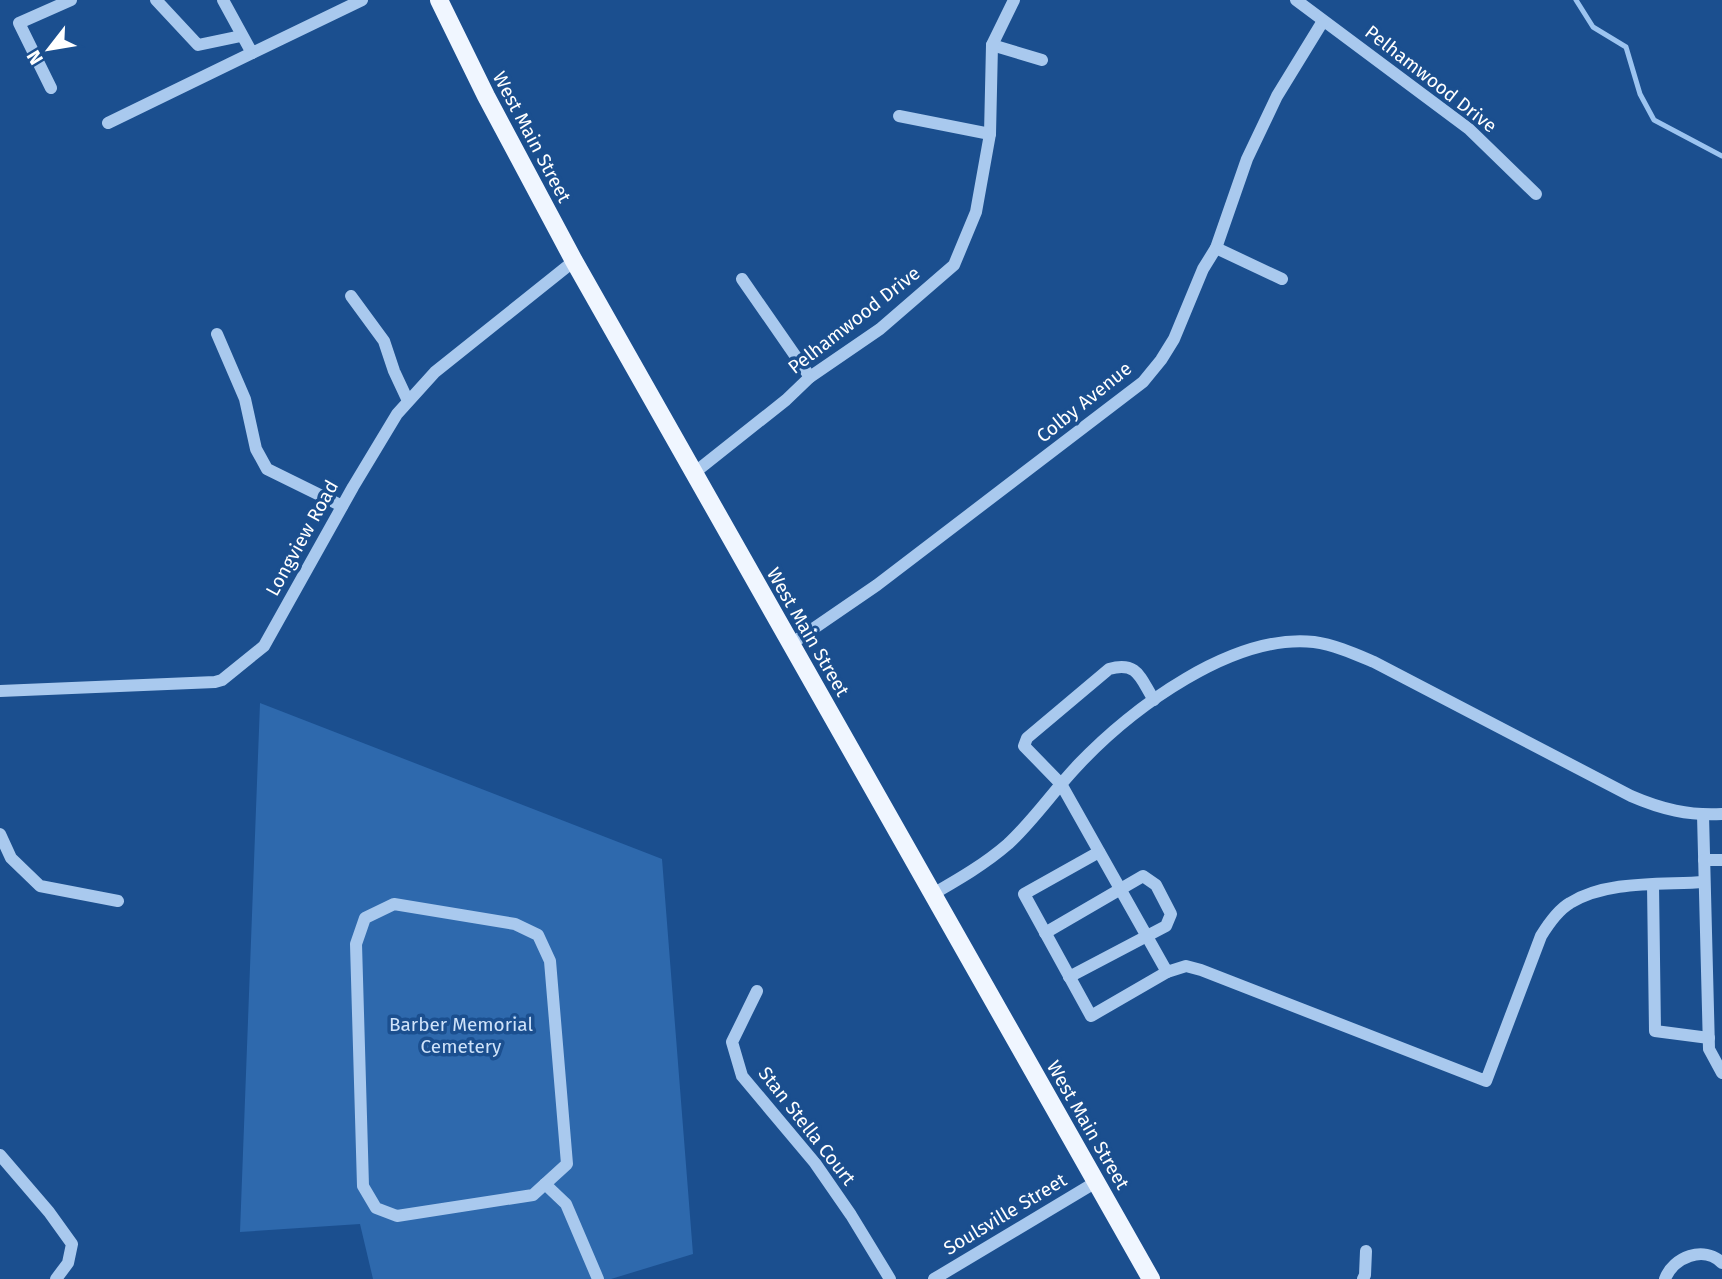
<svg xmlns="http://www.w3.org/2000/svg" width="1722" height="1279" viewBox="0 0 1722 1279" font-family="'Fira Sans',sans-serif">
<rect width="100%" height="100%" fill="#1b4f8f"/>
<polygon fill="#2e69ad" points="260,703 662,859 693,1254 611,1279 373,1279 360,1224 240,1232"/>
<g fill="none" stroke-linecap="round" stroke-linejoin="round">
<polyline stroke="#9cc4f0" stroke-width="5" points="1576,0 1593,27 1626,47 1640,94 1654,120 1722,156"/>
<g stroke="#a9c9ee" stroke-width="12">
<polyline points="156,0 198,45 241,36"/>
<polyline points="223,0 252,53 362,0"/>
<polyline points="1296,0 1469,129 1536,194"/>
<polyline points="992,45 1042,60"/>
<polyline points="51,88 19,23 71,0"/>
<polyline points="899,116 990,134"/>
<polyline points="108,123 252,53"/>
<polyline points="1216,248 1282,279"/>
<polyline points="742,279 810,377"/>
<polyline points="351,296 384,341 394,371 408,401"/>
<polyline points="217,334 245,399 256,449 267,469 342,506"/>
<polyline points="694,473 786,400 810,377 880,329 954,265 976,212 990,134 992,45 1014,0"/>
<polyline points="791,644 877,585 1143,382 1161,360 1174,339 1203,269 1216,248 1247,159 1277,96 1323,21"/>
<polyline points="0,691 215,682 222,680 264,646 353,487 397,414 435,372 574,261"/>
<path d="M1154,700C1140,678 1138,661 1109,669L1027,738L1024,746L1061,784L1167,972L1186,966L1201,970L1486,1081L1541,936C1549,923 1558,910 1570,903C1607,880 1662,885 1704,882"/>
<polyline points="1703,815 1709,1049 1722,1073"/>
<polyline points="0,834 11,858 40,886 118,901"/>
<polyline points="1099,852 1024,894 1091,1016 1167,972"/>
<polyline points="1704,860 1722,860"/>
<polyline points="1653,885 1655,1031 1709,1038"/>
<path d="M933,894C959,879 985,864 1008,844C1034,820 1054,790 1079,764C1132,708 1233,633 1314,642C1335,645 1355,654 1374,662L1631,796C1661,809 1689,816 1722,814"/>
<polygon points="394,904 515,924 538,935 550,961 567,1164 533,1195 397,1216 376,1208 363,1186 356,944 365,918"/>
<polyline points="1045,933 1143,876 1156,885 1171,914 1166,926 1069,977"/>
<polyline points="757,991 732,1042 742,1076 815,1163 851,1215 890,1279"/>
<polyline points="0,1155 49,1212 72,1244 68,1263 56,1279"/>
<polyline points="545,1184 566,1204 598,1279"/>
<polyline points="934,1279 1096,1182"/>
<polyline points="1363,1279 1365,1275 1366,1251"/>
<path d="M1665,1279C1673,1257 1704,1245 1722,1263"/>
</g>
<polyline stroke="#f0f6ff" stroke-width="18" points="439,0 486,96 574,261 1151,1279"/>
</g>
<g text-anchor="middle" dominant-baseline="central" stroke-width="7" stroke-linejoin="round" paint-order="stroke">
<g font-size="19" fill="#fff" stroke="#1b4f8f">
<text transform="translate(1431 79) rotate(38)">Pelhamwood Drive</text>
<text transform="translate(532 137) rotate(62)">West Main Street</text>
<text transform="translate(854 320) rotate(-38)">Pelhamwood Drive</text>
<text transform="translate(1084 402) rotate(-39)">Colby Avenue</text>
<text transform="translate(302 538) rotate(-61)">Longview Road</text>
<text transform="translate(808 632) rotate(60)">West Main Street</text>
<text transform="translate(1088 1125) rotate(60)">West Main Street</text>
<text transform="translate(807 1126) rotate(52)">Stan Stella Court</text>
<text transform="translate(1005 1214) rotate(-31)">Soulsville Street</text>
</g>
<g font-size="19" fill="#cfe3fa" stroke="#1b4f8f">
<text x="461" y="1024">Barber Memorial<tspan x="461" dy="22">Cemetery</tspan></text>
</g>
</g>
<g transform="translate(49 49) rotate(239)" stroke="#1b4f8f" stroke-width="5" paint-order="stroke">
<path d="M0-5L12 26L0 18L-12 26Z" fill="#ffffff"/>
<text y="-10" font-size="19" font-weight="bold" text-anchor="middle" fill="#ffffff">N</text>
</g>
</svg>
